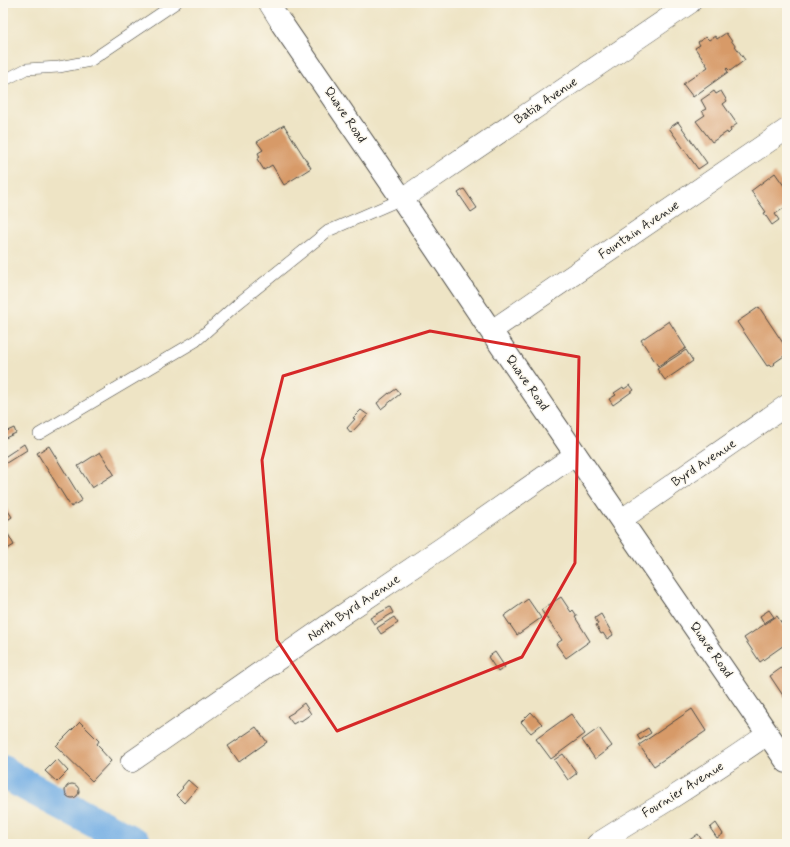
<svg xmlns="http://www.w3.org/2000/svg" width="790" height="847" viewBox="0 0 790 847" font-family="Mynerve,sans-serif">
<rect width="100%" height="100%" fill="#fbf7ec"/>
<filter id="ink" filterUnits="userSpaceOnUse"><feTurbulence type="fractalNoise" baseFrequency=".025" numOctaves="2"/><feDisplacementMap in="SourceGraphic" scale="8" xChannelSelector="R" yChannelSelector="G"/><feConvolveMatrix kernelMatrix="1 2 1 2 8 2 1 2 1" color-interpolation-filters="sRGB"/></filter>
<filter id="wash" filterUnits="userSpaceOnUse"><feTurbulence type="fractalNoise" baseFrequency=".012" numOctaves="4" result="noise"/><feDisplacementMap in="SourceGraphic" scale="16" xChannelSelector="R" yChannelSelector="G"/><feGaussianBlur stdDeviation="0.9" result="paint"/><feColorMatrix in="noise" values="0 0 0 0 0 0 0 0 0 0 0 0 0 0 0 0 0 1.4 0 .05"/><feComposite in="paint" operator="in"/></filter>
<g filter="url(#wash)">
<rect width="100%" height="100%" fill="#eee4c5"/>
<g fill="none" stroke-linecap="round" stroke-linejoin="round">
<polyline stroke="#73aee4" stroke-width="32" points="3,771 18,781 136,844"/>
</g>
<g id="blocks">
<g fill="#d79a68">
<polygon points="726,33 745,60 730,71 727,68 726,69 728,72 693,97 683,84 708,67 695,48 700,45 698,42 706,37 709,40 715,36 717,39"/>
<polygon points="714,91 716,94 721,91 727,101 723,104 737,124 730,129 731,131 728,134 727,132 712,142 696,121 705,115 702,111 706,109 701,100"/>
<polygon points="678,122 707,163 698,169 669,128"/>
<polygon points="284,125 311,168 284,185 272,165 264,170 257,159 260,157 258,153 263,150 257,142"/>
<polygon points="775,173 787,190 787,206 775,214 779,220 772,225 764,213 766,212 751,191"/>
<polygon points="464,189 477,208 471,212 458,193"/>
<polygon points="759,307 787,349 787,354 774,363 775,364 771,367 769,365 767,366 737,322"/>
<polygon points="669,321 686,348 658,366 641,340"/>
<polygon points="686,350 693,361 665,380 657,369"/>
<polygon points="630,385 634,390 613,405 609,399 616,395 614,393 623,387 624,389"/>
<polygon points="396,389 400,394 381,409 377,403 389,393 389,394"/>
<polygon points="361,410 368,415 351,433 347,428 355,419 353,418"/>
<polygon points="14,428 16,433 3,439 3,433"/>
<polygon points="24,444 27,450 3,465 3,458"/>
<polygon points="49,446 82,500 71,507 37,453"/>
<polygon points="100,452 114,474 92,488 78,466"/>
<polygon points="3,503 12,517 3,523"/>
<polygon points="8,534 14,545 4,551 3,549 3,536"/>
<polygon points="561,597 571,612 573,610 577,616 575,617 590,641 566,658 556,644 562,640 541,610"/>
<polygon points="528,599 541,618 517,635 504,616"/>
<polygon points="390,607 393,613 374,624 370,618"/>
<polygon points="769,610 774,617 764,623 760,616"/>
<polygon points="601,614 613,635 607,639 603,633 601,634 596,625 598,624 595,618"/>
<polygon points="777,616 787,631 787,643 760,662 744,638"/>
<polygon points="394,617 398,623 381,634 377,628"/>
<polygon points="495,652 505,667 498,672 488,657"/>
<polygon points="787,664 787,700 786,700 770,676"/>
<polygon points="304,703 311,714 301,721 300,720 293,724 287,716 294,712 294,711"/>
<polygon points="692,709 706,731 654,766 639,745"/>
<polygon points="531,712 542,724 531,733 521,722"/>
<polygon points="571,714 585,734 551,759 536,739"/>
<polygon points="80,722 99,741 97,744 102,749 101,750 111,761 92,781 56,746"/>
<polygon points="256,727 267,742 239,762 228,746"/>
<polygon points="599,728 612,746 595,759 582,740"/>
<polygon points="648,728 651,733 640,740 637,735"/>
<polygon points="563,754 577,773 568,780 554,760"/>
<polygon points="57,759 68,771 57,782 45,771"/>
<polygon points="188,780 197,788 184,803 176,795 183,788 182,787"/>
<circle cx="72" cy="791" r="7"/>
<polygon points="716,823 723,834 717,838 710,828"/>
<polygon points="698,834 704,844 684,844"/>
</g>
</g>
</g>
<g filter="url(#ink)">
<use href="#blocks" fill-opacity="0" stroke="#484742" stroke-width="1"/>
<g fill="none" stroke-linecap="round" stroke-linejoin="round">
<g stroke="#484742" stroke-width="12">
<g id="service">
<polyline points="3,81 26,69 59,67 90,61 176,3"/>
<polyline points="39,434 196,341 236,305 328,231 402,199"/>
</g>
</g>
<g stroke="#484742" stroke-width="22">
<g id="minor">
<polyline points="269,3 282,24"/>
<polyline points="402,199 690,3"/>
<polyline points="491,331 787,129"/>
<polyline points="621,520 787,405"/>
<polyline points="131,762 332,622 443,547 576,454"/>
<path d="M597,844C621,828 646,814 670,799C703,778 736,756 768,734"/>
</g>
</g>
<g stroke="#484742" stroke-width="24">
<polyline id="tertiary" points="282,24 402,199 491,331 787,762"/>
</g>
<use href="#service" stroke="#fff" stroke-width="11"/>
<use href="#minor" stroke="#fff" stroke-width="21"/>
<use href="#tertiary" stroke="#fff" stroke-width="22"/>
</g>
</g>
<path fill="none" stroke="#d62828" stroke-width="3" stroke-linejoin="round" d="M430,331L579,357L575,563L522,657L337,731L277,640L262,460L283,376Z"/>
<g text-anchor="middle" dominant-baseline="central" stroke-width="3" stroke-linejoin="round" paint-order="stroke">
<g font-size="13" fill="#2b2b2b" stroke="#fbf7ec">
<text transform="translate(546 101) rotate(-34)">Batia Avenue</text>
<text transform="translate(345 115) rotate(56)">Quave Road</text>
<text transform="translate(639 230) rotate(-34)">Fountain Avenue</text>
<text transform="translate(527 383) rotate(55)">Quave Road</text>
<text transform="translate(704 463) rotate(-34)">Byrd Avenue</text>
<text transform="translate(354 608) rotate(-34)">North Byrd Avenue</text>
<text transform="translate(711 650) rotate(55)">Quave Road</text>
<text transform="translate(683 790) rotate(-32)">Fournier Avenue</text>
</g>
</g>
<rect width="790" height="847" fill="none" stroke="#fbf7ec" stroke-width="16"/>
</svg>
